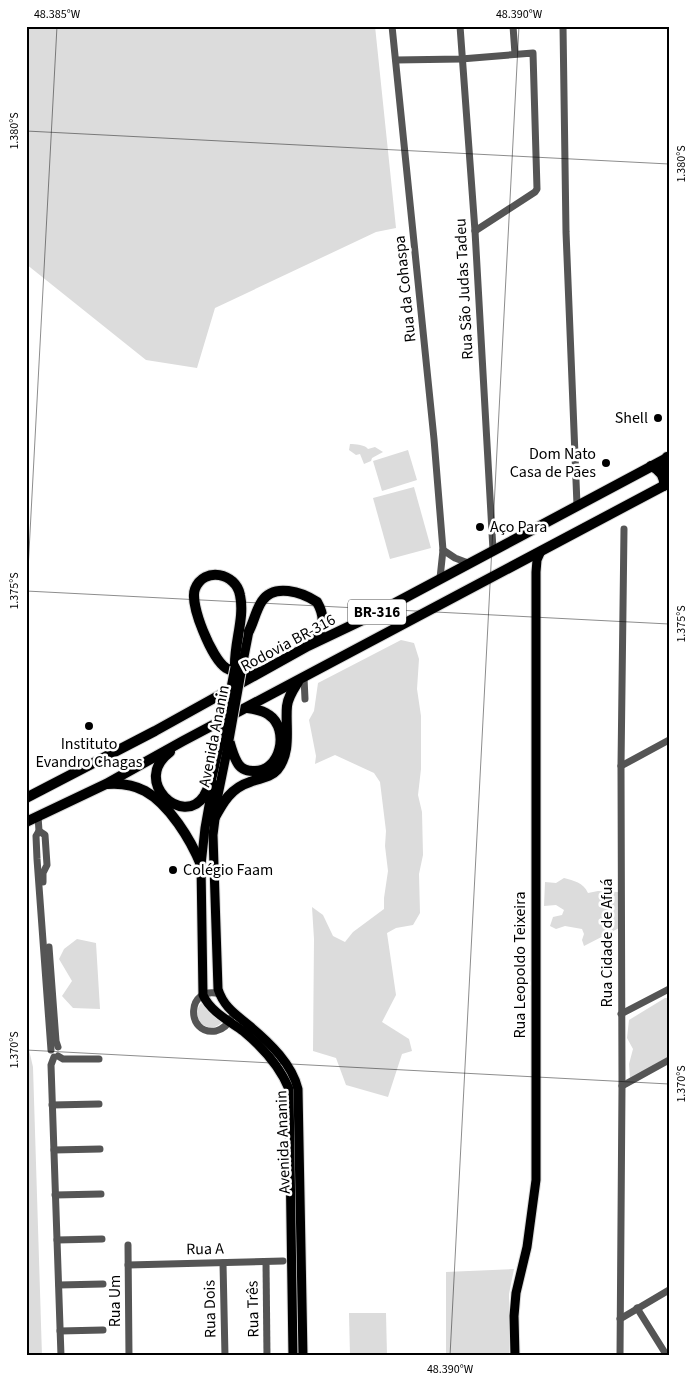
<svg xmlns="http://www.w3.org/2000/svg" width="695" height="1382" viewBox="0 0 695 1382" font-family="'Source Sans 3',sans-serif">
<rect width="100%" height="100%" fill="#fff"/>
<g fill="#dcdcdc">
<polygon points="26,26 375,26 396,228 376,232 215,308 197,368 146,360 26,264"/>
<path d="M350,444C355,444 366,445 368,449L375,447L383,452L372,458L371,461L364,464L360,454L356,455L349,450Z"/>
<polygon points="408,450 417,480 382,491 373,461"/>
<polygon points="414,487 431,548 390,559 373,498"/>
<polygon points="401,640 414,643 419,659 417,689 421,716 421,769 418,795 422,812 423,855 419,874 420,913 413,925 396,928 387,933 396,995 382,1022 409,1039 412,1051 402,1054 388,1097 346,1085 336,1058 313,1051 314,939 312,907 323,915 333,936 345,942 353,932 384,909 384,898 388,871 385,846 386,831 380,782 374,773 335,755 315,764 316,756 309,720 314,711 318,683"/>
<path d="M564,878C574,881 583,882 588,893L598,891L618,892L619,928L584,946L582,940L584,934L582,929L565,926L556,929L550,926L553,917L562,915L564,910L556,905L544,906L545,882L556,883Z"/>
<polygon points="77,939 96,943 100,1009 73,1008 62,996 72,981 59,959 64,949"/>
<polygon points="665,998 669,998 669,1056 630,1079 629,1064 633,1049 627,1038 629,1020"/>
<path d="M201,1003L223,1021C209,1038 189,1018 201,1003Z"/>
<polygon points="26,1037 33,1067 42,1356 26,1356"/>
<polygon points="514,1269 509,1294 509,1356 446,1356 446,1272"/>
<polygon points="349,1313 386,1313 387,1356 350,1356"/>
</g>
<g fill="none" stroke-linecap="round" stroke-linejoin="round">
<g stroke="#dbdbdb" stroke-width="11">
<g id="major">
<polyline points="242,667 249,631"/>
<path d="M229,741L218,795L213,835L218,989C224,1008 237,1015 251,1027C270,1043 292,1064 298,1089L303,1356"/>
<path d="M213,783L205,828L201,865L203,995C210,1011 229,1021 243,1031C261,1046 280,1067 289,1089L293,1356"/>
<polyline points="515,1356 514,1316 516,1293 527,1247 536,1180 536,572 537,560 541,551"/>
</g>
</g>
<g stroke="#dbdbdb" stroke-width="12">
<g id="highway">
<polyline points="667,457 666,466 669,473"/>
<path d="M651,466C660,470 665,476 664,486"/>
<path d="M249,631C254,621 256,610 262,601C274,583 302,592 317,602C326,618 324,629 312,643"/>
<path d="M235,667C234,643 245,618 240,595C236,573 204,566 195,589C189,604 212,659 226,668C236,674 248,673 260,672"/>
<path d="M229,740C231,747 233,755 237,762C240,768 246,771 253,771C281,773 290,729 269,715C262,710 254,709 247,708"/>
<path d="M170,752C131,781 183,828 204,796C214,780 214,758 221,740"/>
<path d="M107,784C120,783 134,785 145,791C169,804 191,840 201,865"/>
<polyline points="26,798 155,731 308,646 369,617 669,457"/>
<path d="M214,819C223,802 231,788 250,782C259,778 270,778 277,770C292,752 285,727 287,706C288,697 293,690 298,682"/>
<polyline points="26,822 106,784 183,741 669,483"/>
</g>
</g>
<g stroke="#555" stroke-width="7">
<polyline points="392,26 434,439 443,550 440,578"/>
<polyline points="460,26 475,231 493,550"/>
<polyline points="513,26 515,54"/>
<polyline points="563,26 566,232 577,505"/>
<polyline points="396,60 461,59 533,53 537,189 535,192 475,231"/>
<polyline points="443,550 455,558 468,563"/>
<polyline points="304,678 305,699"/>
<polyline points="621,766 669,740"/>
<polyline points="38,816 39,831 36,836 37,859 51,1050"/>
<polyline points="39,831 45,835 47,865 43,873 43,882"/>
<polyline points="49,947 56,1041 58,1047"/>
<path d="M220,994C186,984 185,1036 216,1031C223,1029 228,1025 231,1018"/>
<polyline points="621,1014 669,989"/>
<polyline points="58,1056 63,1059 99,1059"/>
<polyline points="54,1057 51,1065 61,1356"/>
<polyline points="622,1086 669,1060"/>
<polyline points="52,1105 99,1104"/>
<polyline points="54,1150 100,1149"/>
<polyline points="55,1195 101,1194"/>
<polyline points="57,1240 102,1239"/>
<polyline points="128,1245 129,1356"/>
<polyline points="266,1262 267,1356"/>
<polyline points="223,1263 225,1356"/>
<polyline points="128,1265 283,1261"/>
<polyline points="59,1285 103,1284"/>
<polyline points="637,1308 667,1356"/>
<polyline points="620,1319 669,1290"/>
<polyline points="60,1331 103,1330"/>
<polyline points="620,1356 622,1086 621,766 624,529"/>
</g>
<use href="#major" stroke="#000" stroke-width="9"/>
<use href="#highway" stroke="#000" stroke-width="10"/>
<g stroke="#dbdbdb" stroke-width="11" stroke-linecap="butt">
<g id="major-bridge">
<polyline points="221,740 235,667"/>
<polyline points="229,740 242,667"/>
</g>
</g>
<use href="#major-bridge" stroke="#000" stroke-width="9"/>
</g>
<path fill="none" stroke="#000" stroke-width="1" stroke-opacity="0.45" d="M26,131L669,164M26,591L669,624M26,608L57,26M26,1050L669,1084M450,1356L519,26"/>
<g fill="#000" stroke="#fff" stroke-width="2">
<circle cx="658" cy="418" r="5"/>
<circle cx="606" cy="463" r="5"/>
<circle cx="480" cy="527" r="5"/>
<circle cx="89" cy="726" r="5"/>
<circle cx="173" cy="870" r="5"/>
</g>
<g text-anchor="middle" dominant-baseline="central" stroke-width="5" stroke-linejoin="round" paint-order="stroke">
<rect fill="#fff" stroke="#4c4c4c" stroke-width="1" x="348" y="599.5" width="58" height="25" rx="4"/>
<g font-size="15" font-weight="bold" fill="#000">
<text x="377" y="612">BR-316</text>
</g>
<g font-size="16" fill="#000" stroke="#fff">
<text transform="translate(405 289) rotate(-96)">Rua da Cohaspa</text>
<text transform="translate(464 289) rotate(-93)">Rua São Judas Tadeu</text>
<text transform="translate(288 643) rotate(-28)">Rodovia BR-316</text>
<text transform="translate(214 736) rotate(-79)">Avenida Ananin</text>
<text transform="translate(607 943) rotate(-90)">Rua Cidade de Afuá</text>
<text transform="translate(520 965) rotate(-90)">Rua Leopoldo Teixeira</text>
<text transform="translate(283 1142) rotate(-92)">Avenida Ananin</text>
<text transform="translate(205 1249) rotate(-1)">Rua A</text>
<text transform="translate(115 1301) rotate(-90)">Rua Um</text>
<text transform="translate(210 1309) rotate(-91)">Rua Dois</text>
<text transform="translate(253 1309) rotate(-91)">Rua Três</text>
</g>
<g font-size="16" fill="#000" stroke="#fff" text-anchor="end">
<text x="648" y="418">Shell</text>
<text x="596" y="454">Dom Nato<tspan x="596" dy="18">Casa de Pães</tspan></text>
<text x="490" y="527" text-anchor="start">Aço Para</text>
<text x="89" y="744" text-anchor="middle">Instituto<tspan x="89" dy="18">Evandro Chagas</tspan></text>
<text x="183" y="870" text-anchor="start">Colégio Faam</text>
</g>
</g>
<rect width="695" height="1382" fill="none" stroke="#ffffff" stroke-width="55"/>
<rect x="28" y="28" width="640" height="1326" fill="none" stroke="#000" stroke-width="2"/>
<g font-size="12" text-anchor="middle" fill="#000">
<text x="57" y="18">48.385°W</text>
<text x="519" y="18">48.390°W</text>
<text transform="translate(14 131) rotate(-90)" y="4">1.380°S</text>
<text transform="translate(681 164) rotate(-90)" y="4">1.380°S</text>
<text transform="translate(14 591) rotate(-90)" y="4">1.375°S</text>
<text transform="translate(681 624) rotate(-90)" y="4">1.375°S</text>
<text transform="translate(14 1050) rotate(-90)" y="4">1.370°S</text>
<text transform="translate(681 1084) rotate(-90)" y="4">1.370°S</text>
<text x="450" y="1373">48.390°W</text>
</g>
</svg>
